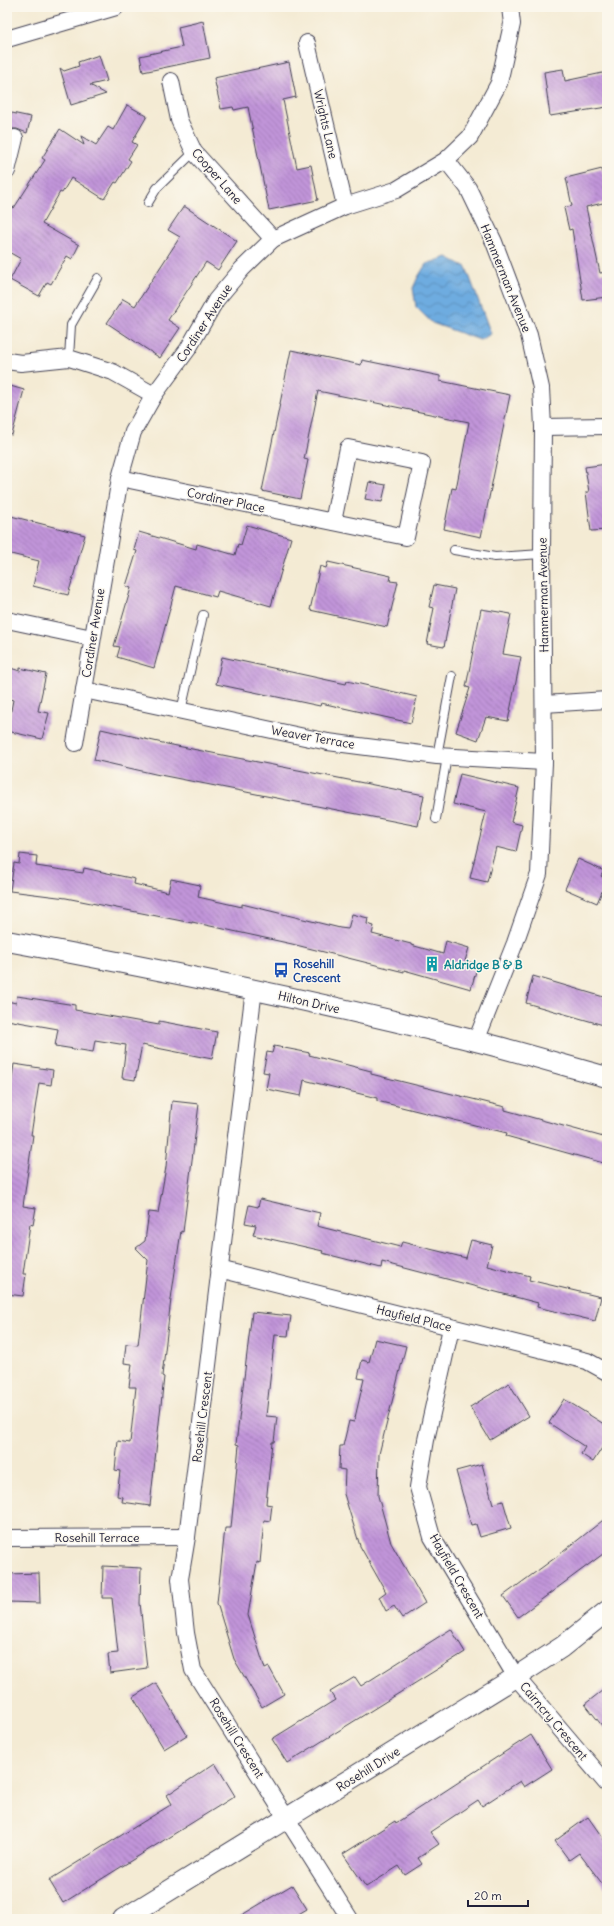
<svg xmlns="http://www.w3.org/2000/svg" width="614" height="1926" viewBox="0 0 614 1926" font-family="Delius,sans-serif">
<defs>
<pattern id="water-waves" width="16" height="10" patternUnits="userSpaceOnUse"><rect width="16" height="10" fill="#6eace0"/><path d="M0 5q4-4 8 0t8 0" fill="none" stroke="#5a8cb7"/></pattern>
<pattern id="building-back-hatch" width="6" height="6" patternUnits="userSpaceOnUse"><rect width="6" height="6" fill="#c194d9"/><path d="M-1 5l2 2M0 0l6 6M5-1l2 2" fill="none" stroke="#9c78b1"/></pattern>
</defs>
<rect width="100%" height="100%" fill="#fbf7ec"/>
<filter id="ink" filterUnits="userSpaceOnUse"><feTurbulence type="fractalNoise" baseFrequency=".025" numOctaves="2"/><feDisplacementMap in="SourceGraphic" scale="8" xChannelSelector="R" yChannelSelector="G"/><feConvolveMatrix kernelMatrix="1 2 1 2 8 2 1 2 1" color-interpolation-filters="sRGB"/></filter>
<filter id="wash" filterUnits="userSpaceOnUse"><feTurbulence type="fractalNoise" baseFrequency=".012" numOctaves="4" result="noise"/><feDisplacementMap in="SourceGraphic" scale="16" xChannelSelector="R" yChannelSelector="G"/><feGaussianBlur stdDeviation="0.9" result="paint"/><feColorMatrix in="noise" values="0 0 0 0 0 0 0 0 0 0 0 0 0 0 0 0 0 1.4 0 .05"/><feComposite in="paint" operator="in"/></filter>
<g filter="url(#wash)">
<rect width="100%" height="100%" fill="#f4ebd4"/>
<polygon fill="url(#water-waves)" stroke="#48678e" points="447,257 466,267 491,334 480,340 432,323 416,307 413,288 418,277 426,264"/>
<g id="blocks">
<g fill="url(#building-back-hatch)">
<polygon points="203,21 210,58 143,72 140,56 182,47 178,27"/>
<polygon points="99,55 107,81 90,85 106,94 71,105 60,68 64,71 79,66 78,62"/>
<polygon points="289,62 296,97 283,100 297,168 311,165 318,200 269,210 248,107 234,110 233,107 221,109 214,78"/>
<polygon points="563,69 565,81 607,72 607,107 550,116 544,72"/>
<polygon points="127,105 147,116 132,142 137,145 128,159 131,161 117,183 115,182 104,199 71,178 62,193 60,192 42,224 79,245 72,259 67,256 51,284 47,282 39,296 10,280 21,259 7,251 7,204 14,208 45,160 42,158 60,129 84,145 81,136 96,145 108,127 113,130"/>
<polygon points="7,112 31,117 27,133 17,129 7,129"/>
<polygon points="602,169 607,193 607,202 586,207 600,273 607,272 607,297 583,300 572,229 569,230 564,208 572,206 566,178"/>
<polygon points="184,206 237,241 218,270 206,262 168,320 180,328 160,358 107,323 123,299 135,306 180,237 168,230"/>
<polygon points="291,350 361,365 362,360 440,376 440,381 510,395 481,537 444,529 452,488 456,489 469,422 318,391 304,459 308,460 300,499 262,491"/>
<polygon points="7,385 24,390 12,435 7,434"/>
<polygon points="607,464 607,530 591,531 586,492 589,492 585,467"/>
<polygon points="369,482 386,485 382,502 365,499"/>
<polygon points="7,515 85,535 68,595 33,586 39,561 7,553"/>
<polygon points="247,525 291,538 271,606 218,591 216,597 176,586 154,668 117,657 120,647 114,646 131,588 126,586 137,551 134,550 139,532 196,549 197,544 235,555 238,544 241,545"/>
<polygon points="328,562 391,576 390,581 398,582 387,627 310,610 320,566 326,568"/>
<polygon points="434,585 455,589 444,647 427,644 434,608 429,607"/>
<polygon points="481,609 511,614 503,654 521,657 508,721 486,717 478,740 456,732 470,688 466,687"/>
<polygon points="222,657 346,684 347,681 417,697 411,723 321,703 320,706 216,684"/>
<polygon points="7,667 20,671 20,668 46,674 38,711 49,713 42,739 7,731 13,700 7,698"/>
<polygon points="101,729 167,744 424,795 418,826 155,774 94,760"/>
<polygon points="460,774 519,788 511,822 522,825 516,852 496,847 487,882 470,878 486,812 453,804"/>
<polygon points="20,854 37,856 36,866 83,873 84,868 135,879 134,884 168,892 171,879 200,885 198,897 242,907 242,904 340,928 348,929 352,914 368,918 367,924 374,926 372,934 411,944 411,945 443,954 446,941 469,948 465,961 478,964 471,989 404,970 404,972 292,944 192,922 192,923 66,898 10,891 14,863 19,864"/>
<polygon points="578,859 604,871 601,876 607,880 597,903 565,889"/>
<polygon points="533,976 607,998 607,1026 526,1003"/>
<polygon points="17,996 75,1005 75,1010 159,1025 159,1021 217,1032 212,1059 142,1045 135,1080 122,1078 126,1045 95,1040 93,1052 55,1046 58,1029 7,1020 7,1001 16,1003"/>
<polygon points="274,1046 310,1053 309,1055 371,1071 371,1074 505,1107 505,1110 607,1138 607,1164 506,1136 507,1133 377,1101 377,1098 304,1080 301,1096 266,1089 269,1073 263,1072 267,1052 272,1053"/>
<polygon points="14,1064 53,1070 51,1085 39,1083 31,1135 33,1135 23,1206 36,1208 33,1225 30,1224 23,1274 26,1274 23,1296 7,1294 7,1112"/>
<polygon points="172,1101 199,1104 183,1232 181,1231 171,1299 162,1376 164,1377 150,1506 122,1502 123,1497 117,1496 120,1471 115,1470 118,1441 130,1443 136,1387 129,1387 132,1364 124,1363 126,1344 138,1345 148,1260 136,1248 145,1241 149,1212 158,1213 166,1167"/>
<polygon points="260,1199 320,1213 317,1226 400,1247 402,1242 466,1258 471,1240 492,1245 487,1265 530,1276 529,1280 601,1297 595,1321 537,1307 538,1303 382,1262 381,1268 322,1253 323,1251 253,1235 256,1225 245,1223 249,1205 258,1207"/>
<polygon points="252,1312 291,1316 288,1336 275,1335 266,1416 277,1417 274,1442 272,1442 266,1504 272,1505 270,1521 264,1520 260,1563 257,1562 248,1615 265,1669 269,1667 284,1694 262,1707 234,1659 217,1603 225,1528 231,1528 239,1445 236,1444"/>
<polygon points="375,1339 406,1346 379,1454 378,1496 391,1543 425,1603 402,1618 394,1606 386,1611 379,1597 386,1592 360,1546 344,1494 345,1470 339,1469 340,1446 343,1446 349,1421 354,1422 364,1379 358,1378 362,1360 369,1362"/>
<polygon points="509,1383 529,1416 490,1440 470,1407"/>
<polygon points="564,1399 607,1426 607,1440 593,1462 581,1454 585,1447 549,1423"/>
<polygon points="482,1464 493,1504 503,1501 511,1528 480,1537 476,1524 471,1525 456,1471"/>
<polygon points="607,1517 607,1551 518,1617 503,1596 559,1555"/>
<polygon points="103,1566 141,1568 140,1603 147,1668 110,1673 108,1654 118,1653 112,1598 102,1598"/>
<polygon points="39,1573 40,1603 9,1602 8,1574"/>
<polygon points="451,1629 465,1652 287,1763 272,1739 335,1700 330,1692 355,1677 361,1686"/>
<polygon points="156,1683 187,1735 164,1749 133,1697"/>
<polygon points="607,1687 607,1732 585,1704"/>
<polygon points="531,1735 552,1769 524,1787 520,1781 482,1806 478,1800 430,1832 439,1844 418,1858 422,1864 405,1875 399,1866 366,1887 343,1854 395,1821 396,1823"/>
<polygon points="215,1763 235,1796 63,1903 49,1880 172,1804 167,1795"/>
<polygon points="588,1817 607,1844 607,1890 579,1853 569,1860 555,1841"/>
<polygon points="292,1885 307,1909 290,1919 235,1919"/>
</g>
</g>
</g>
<g filter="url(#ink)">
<use href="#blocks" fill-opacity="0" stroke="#424052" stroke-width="1"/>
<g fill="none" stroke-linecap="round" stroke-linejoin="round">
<g stroke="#424052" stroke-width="10">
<g id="service">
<polyline points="148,203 157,188 194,152"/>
<polyline points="69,358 71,325 98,278"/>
<polyline points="454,550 495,557 542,554"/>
<polyline points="181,711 203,615"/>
<polyline points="437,756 452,676"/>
<polyline points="436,819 447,757"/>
</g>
</g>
<g stroke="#424052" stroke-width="18">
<g id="minor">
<polyline points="7,39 116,7"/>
<polyline points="307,43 345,206"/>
<polyline points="171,81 179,120 194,152 273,239"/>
<polyline points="446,160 468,188 494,242 529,335 541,388 543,427 542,554 544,762 539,874 515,943 476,1041"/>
<polyline points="7,171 15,138"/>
<polyline points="7,361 21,363 69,358 113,372 154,395"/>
<polyline points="543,427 607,426"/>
<polyline points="120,478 406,537 422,463 348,448 333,522"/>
<polyline points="7,620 92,638"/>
<polyline points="84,690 328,742 437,756 544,762"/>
<polyline points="544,704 607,700"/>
<polyline points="75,743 120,478 133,432 154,395 188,349 216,300 242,269 273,239 345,206 396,190 446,160 470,137 499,83 512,24 510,7"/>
<polyline points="254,989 187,1537 180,1579 186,1633 193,1670 350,1919"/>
<polyline points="219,1269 587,1361 607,1372"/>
<polyline points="451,1328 426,1440 418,1487 432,1537 516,1677 607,1784"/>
<polyline points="7,1538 187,1537"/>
</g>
</g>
<g stroke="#424052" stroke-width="22">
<g id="tertiary">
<path d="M7,941C164,970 321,1002 476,1041C520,1052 563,1065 607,1077"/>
<polyline points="123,1919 516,1677 562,1647 607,1611"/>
</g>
</g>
<use href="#service" stroke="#fff" stroke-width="8"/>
<use href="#minor" stroke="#fff" stroke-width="16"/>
<use href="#tertiary" stroke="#fff" stroke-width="20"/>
</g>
</g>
<defs>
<g id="building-bare" transform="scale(1.2)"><path d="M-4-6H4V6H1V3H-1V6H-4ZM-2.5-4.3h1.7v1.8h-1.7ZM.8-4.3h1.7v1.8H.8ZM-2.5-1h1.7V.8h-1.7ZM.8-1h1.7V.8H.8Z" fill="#0f9aa8" stroke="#fbf7ec" stroke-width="2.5" paint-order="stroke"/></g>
<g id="bus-bare" transform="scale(1.2)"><path d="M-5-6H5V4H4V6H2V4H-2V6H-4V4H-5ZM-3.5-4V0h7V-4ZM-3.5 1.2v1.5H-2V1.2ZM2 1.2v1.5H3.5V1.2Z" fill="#1a4fb4" stroke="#fbf7ec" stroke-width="2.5" paint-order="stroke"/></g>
</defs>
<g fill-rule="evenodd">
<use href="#building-bare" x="432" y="964"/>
<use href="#bus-bare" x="281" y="970"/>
</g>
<g text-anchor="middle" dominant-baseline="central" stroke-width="3" stroke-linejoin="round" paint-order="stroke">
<g font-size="12" fill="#22223b" stroke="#fbf7ec">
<text transform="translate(326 124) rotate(77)">Wrights Lane</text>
<text transform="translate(217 176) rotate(49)">Cooper Lane</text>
<text transform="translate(506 278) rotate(68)">Hammerman Avenue</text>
<text transform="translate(204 323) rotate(-57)">Cordiner Avenue</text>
<text transform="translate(226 500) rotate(12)">Cordiner Place</text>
<text transform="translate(543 595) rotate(-91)">Hammerman Avenue</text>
<text transform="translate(93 633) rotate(-81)">Cordiner Avenue</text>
<text transform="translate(313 737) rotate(10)">Weaver Terrace</text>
<text transform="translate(309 1002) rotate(13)">Hilton Drive</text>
<text transform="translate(414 1318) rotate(14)">Hayfield Place</text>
<text transform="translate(202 1417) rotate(-83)">Rosehill Crescent</text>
<text x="97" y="1537">Rosehill Terrace</text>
<text transform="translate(457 1576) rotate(60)">Hayfield Crescent</text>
<text transform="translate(554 1721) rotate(50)">Cairncry Crescent</text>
<text transform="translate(237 1738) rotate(58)">Rosehill Crescent</text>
<text transform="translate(368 1769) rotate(-32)">Rosehill Drive</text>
</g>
<g font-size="12" font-weight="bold" fill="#164399" stroke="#fbf7ec" text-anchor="start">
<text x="293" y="963">Rosehill<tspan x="293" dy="14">Crescent</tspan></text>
</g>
<g font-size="12" font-weight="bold" fill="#0d838f" stroke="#fbf7ec" text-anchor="start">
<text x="444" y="964">Aldridge B &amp; B</text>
</g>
</g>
<rect width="614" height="1926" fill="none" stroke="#fbf7ec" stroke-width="24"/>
<path d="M468 1900v6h60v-6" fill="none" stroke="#22223b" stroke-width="2"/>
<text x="474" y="1900" font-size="12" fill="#22223b" stroke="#fbf7ec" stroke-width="3" paint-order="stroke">20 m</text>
</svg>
